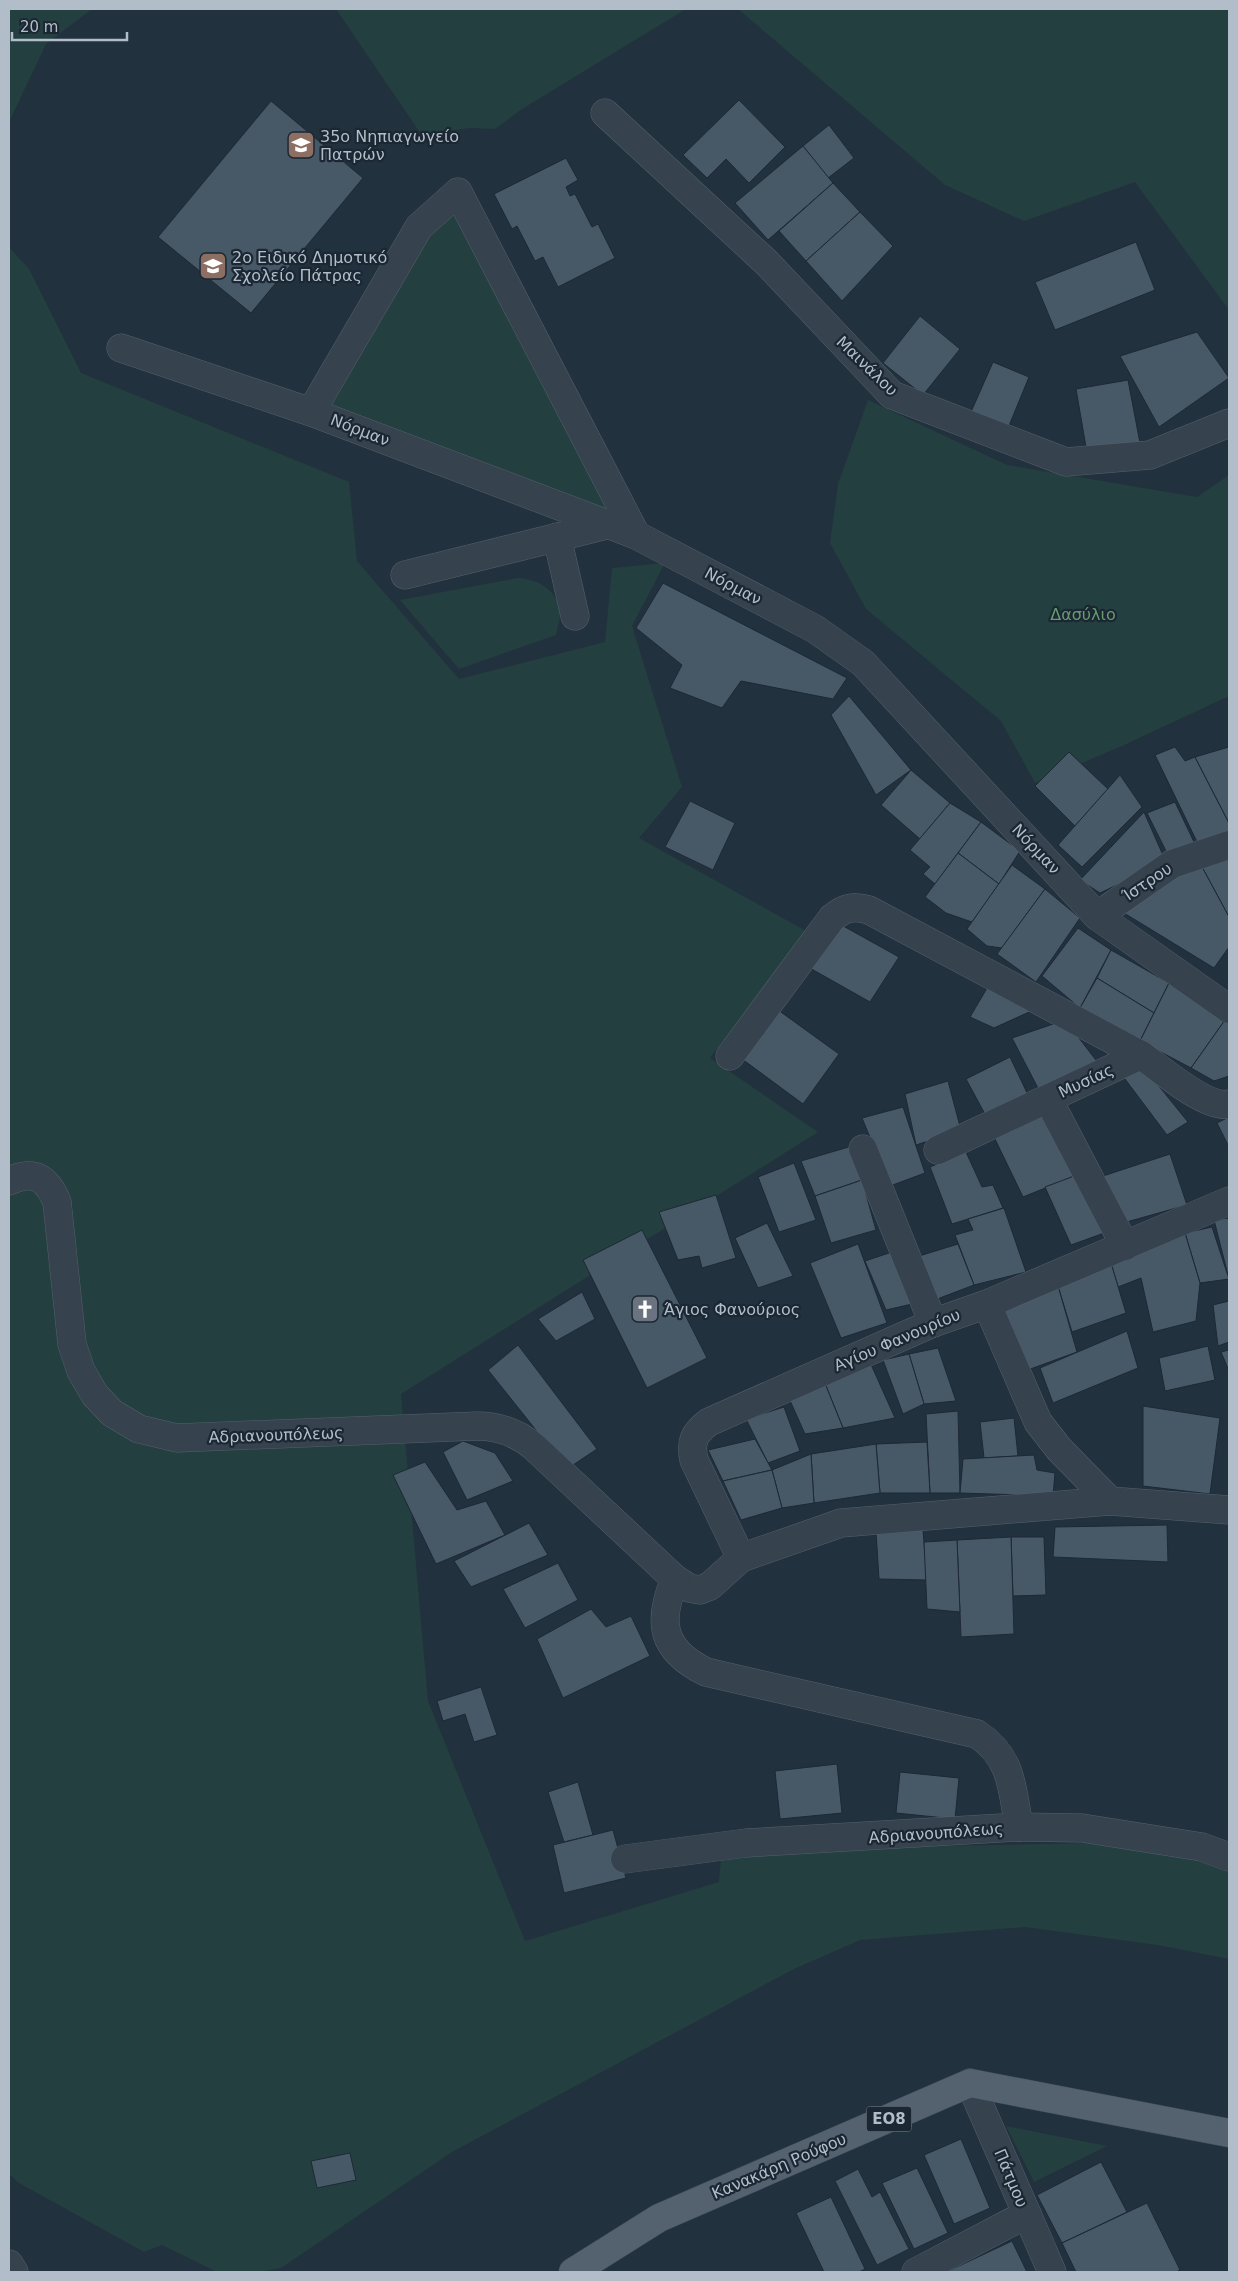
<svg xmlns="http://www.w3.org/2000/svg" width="1238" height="2281" viewBox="0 0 1238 2281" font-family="'DejaVu Sans',sans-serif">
<rect width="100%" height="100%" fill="#22313e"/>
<g fill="#243f3f">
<polygon points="9,9 92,9 46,44 9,122"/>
<polygon points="336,9 686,9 522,109 495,129 470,128 421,134"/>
<polygon points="738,9 1229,9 1229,310 1135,182 1024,221 945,185"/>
<polygon points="452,196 636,535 311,412"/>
<polygon points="9,247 29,269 81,373 349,482 357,561 459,679 605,642 612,568 665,563 632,626 682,787 639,838 808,932 710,1058 818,1132 401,1394 428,1701 525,1941 719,1882 721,1859 777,1853 939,1846 1091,1843 1198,1859 1229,1870 1229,1959 1158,1945 1025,1927 860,1940 794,1969 452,2152 281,2268 259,2272 217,2272 162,2245 144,2252 19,2183 9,2174"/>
<polygon points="868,400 1007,465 1197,497 1229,475 1229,696 1122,746 1035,783 1001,721 866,609 830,543 838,484"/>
<path d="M518,578C538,579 557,590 560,611C561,618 557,628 556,635L459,669L400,600Z"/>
<polygon points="1006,2126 1107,2146 1034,2182"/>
</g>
<g fill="#475867" stroke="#1d2935">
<polygon points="739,100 785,147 749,183 726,159 707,178 683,155"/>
<polygon points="271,101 363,178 251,313 158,237"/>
<polygon points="829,125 854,158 828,178 803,146"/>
<polygon points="803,146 833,183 768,240 735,203"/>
<polygon points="566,158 578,180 566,187 570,196 575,194 592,227 598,224 615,258 558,287 543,257 535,261 517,226 512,229 494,194"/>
<polygon points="833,183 860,212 806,261 779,231"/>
<polygon points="860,212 893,246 842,301 806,261"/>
<polygon points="1136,242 1155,290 1055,330 1035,282"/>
<polygon points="920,316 960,349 923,395 883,363"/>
<polygon points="1197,332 1229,378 1159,427 1120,356"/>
<polygon points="993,362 1029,377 1004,438 967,421"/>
<polygon points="1128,380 1140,443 1087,453 1076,389"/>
<polygon points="663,583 847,678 833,699 741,681 722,708 670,688 682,665 636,628"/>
<polygon points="849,696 911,770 876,795 831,715"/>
<polygon points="1175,747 1185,761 1195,757 1229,823 1229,831 1199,846 1155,755"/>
<polygon points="1229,747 1229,823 1195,757"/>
<polygon points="1069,752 1108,789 1075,826 1035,786"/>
<polygon points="911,770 950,803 920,839 881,805"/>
<polygon points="1120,775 1142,807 1082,867 1058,845"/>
<polygon points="690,801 735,823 713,870 665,847"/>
<polygon points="1175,802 1194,842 1167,853 1147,813"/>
<polygon points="950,803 981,822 935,884 923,874 930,867 910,850"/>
<polygon points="1144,812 1166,862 1100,893 1080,880"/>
<polygon points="981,822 1020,851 999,884 958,853"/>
<polygon points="958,853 999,884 972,922 946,913 925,897"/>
<polygon points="1229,857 1229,917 1201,865"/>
<polygon points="1012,865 1045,889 1002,948 987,946 967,929"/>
<polygon points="1201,865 1229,917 1229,947 1214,968 1124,913 1172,875"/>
<polygon points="1045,889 1080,918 1036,982 997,954"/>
<polygon points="836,922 899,957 870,1002 808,967"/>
<polygon points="1078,928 1111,950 1080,1008 1042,976"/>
<polygon points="1111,950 1169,983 1154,1013 1097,978"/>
<polygon points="993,978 1038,1008 994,1028 970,1017"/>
<polygon points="1097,978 1154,1013 1140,1041 1080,1008"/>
<polygon points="1169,983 1225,1020 1191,1068 1140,1041"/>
<polygon points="774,1007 839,1054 803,1104 738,1056"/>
<polygon points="1065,1020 1099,1064 1040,1092 1012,1038"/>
<polygon points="1225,1020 1229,1024 1229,1076 1214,1081 1191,1068"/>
<polygon points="1010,1057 1029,1097 986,1116 966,1079"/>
<polygon points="1141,1064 1188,1122 1167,1135 1122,1075"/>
<polygon points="948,1081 961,1130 916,1145 905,1094"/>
<polygon points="903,1107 925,1173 890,1186 862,1118"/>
<polygon points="1042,1114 1075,1176 1023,1197 994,1137"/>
<polygon points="1229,1117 1229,1147 1217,1123"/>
<polygon points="852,1146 862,1180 815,1196 801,1161"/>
<polygon points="966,1152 982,1187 993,1185 1003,1208 952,1224 930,1167"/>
<polygon points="1170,1154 1187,1205 1123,1223 1103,1176"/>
<polygon points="794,1163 816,1220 779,1232 758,1177"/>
<polygon points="1082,1173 1107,1232 1071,1245 1045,1187"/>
<polygon points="862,1180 876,1230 831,1243 815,1196"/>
<polygon points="716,1195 736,1258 702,1268 699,1256 678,1260 659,1212"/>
<polygon points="1004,1208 1026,1272 974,1285 955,1235 973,1230 968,1219"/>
<polygon points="1229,1218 1229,1279 1214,1220"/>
<polygon points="767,1223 793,1276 758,1288 735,1238"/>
<polygon points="1212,1227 1229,1279 1200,1283 1185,1233"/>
<polygon points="642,1230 707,1358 647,1388 583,1260"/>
<polygon points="1185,1233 1200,1283 1196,1321 1153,1332 1141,1278 1118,1287 1111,1263"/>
<polygon points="858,1244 887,1323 841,1338 810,1263"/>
<polygon points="958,1244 974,1285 932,1301 916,1257"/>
<polygon points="901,1249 921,1302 886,1310 865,1261"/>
<polygon points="1111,1263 1126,1313 1072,1332 1058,1286"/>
<polygon points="1058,1286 1077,1352 1025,1371 1003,1307"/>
<polygon points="582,1292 595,1319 556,1341 538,1319"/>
<polygon points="1229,1301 1229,1342 1218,1346 1213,1305"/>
<polygon points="1127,1331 1138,1368 1053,1403 1040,1368"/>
<polygon points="518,1345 597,1449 567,1469 488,1370"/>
<polygon points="1208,1346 1215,1380 1165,1391 1159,1358"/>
<polygon points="938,1348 956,1401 924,1404 909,1354"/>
<polygon points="1229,1350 1229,1371 1221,1352"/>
<polygon points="909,1354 924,1404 903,1414 883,1360"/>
<polygon points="869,1360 895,1418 843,1428 822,1376"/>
<polygon points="824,1381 843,1428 805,1434 787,1394"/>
<polygon points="1143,1406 1220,1418 1210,1494 1143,1486"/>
<polygon points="784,1407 800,1451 768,1463 746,1419"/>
<polygon points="958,1411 960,1493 930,1493 926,1414"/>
<polygon points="1014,1418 1018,1456 984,1458 980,1422"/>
<polygon points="755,1439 772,1470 723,1481 708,1450"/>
<polygon points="463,1441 495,1453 513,1481 467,1500 443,1452"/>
<polygon points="927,1442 930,1493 880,1493 876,1444"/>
<polygon points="876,1444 880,1493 814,1503 811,1454"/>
<polygon points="811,1454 814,1503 782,1508 772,1470"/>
<polygon points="1034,1455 1037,1470 1055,1473 1053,1496 960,1493 963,1459"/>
<polygon points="425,1462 457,1510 486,1501 505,1535 436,1564 393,1475"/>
<polygon points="772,1470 782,1508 741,1520 723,1481"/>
<polygon points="529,1523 548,1555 471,1587 454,1561"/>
<polygon points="1167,1525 1168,1562 1053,1557 1055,1527"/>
<polygon points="923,1530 927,1580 879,1579 876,1532"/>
<polygon points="1011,1537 1044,1537 1046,1595 1013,1596"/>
<polygon points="1011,1537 1014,1634 961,1637 957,1540"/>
<polygon points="957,1540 960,1612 927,1609 924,1542"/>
<polygon points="558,1563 578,1600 525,1628 503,1589"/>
<polygon points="591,1609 606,1627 631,1616 650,1656 563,1698 537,1639"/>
<polygon points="481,1687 497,1735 474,1742 465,1714 443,1721 437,1701"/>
<polygon points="837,1764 842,1813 780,1819 775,1771"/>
<polygon points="900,1772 959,1778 955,1819 896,1813"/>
<polygon points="578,1782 593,1835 564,1842 548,1792"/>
<polygon points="613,1830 626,1878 564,1893 553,1845"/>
<polygon points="961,2139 990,2208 954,2224 924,2155"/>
<polygon points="350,2153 356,2180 317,2188 311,2161"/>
<polygon points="1101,2162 1127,2212 1062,2243 1037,2195"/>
<polygon points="917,2168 948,2233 914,2249 882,2183"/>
<polygon points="858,2169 872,2197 880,2192 909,2249 877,2265 835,2181"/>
<polygon points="831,2197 865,2269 859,2272 824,2272 796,2213"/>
<polygon points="1147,2203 1180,2270 1176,2272 1076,2272 1062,2243"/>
<polygon points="1012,2241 1027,2272 946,2272"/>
</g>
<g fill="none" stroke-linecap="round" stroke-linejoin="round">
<g stroke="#54606c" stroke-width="29">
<g id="minor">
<polyline points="605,113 767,263 892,395 1066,462 1150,455 1229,423"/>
<polyline points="121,348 311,412 636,535 815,629 863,663 1097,916 1229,1009"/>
<polyline points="311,412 419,227 458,192 636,535"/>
<polyline points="557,537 575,616"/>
<polyline points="405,575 607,525"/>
<polyline points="1097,916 1172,864 1229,845"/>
<path d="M730,1056L832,918C844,908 854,905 869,910L1141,1055"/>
<polyline points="1048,1099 1125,1246"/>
<polyline points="863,1149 933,1323"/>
<path d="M938,1150L1141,1055C1161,1069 1206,1109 1229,1104"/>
<path d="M9,1181C34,1169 47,1178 57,1202L72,1344L81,1371L95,1395L112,1413L139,1429L177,1438L477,1426C498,1426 516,1432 533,1446L675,1579L689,1588L700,1590L710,1586L741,1558L841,1523L1110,1501L1229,1510"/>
<polyline points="987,1304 1038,1422 1059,1449 1110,1501"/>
<path d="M741,1558L694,1460C690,1442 694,1433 709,1422L933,1323L987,1304L1229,1201"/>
<polyline points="1019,1827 1082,1828 1202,1847 1229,1857"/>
<path d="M625,1859L746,1843L1019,1827C1012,1789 1013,1758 977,1734L706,1672C661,1650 657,1622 675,1579"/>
<polyline points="970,2083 1052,2272"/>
<polyline points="9,2264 14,2272"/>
<polyline points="916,2272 1027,2214"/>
</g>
</g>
<g stroke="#424e5a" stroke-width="29">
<polyline id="major" points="573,2272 659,2218 970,2083 1229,2133"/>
</g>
<use href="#minor" stroke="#36424e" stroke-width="28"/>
<use href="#major" stroke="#54616e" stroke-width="28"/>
</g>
<defs>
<g id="school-square" transform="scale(1.4375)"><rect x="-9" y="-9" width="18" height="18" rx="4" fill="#8d6e63" stroke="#1b2733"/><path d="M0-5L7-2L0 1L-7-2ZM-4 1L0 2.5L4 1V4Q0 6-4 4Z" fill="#fff"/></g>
<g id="church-square" transform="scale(1.4375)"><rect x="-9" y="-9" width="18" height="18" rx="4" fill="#6b7280" stroke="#1b2733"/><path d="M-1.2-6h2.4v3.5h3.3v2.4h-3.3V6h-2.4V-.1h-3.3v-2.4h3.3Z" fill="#fff"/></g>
</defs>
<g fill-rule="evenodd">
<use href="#school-square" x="301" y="145"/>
<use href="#school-square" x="213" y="266"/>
<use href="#church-square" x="645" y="1309"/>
</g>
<g text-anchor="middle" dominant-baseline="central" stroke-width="4.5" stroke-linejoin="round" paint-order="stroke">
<rect fill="#1b2733" stroke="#84909c" stroke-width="1" x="866.5" y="2106.5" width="45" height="25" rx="4"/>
<g font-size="15" font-weight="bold" fill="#b1bdc9">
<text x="889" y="2119">ΕΟ8</text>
</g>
<g font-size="16" fill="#b1bdc9" stroke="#1b2733" text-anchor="start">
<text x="320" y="136">35ο Νηπιαγωγείο<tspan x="320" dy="18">Πατρών</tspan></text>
<text x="232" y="257">2ο Ειδικό Δημοτικό<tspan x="232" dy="18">Σχολείο Πάτρας</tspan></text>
<text x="664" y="1309">Άγιος Φανούριος</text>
</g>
<g font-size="16" fill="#b1bdc9" stroke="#1b2733">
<text transform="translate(867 366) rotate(44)">Μαινάλου</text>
<text transform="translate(360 430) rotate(21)">Νόρμαν</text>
<text transform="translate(733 586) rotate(28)">Νόρμαν</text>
<text transform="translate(1036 849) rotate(47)">Νόρμαν</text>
<text transform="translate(1147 882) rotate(-34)">Ίστρου</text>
<text transform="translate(1086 1081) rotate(-25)">Μυσίας</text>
<text transform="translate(897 1340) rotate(-23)">Αγίου Φανουρίου</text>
<text transform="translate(276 1435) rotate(-2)">Αδριανουπόλεως</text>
<text transform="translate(936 1833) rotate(-4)">Αδριανουπόλεως</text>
<text transform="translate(779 2166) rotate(-23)">Κανακάρη Ρούφου</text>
<text transform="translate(1011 2178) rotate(67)">Πάτμου</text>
</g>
<g font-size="16" fill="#679c6e" stroke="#1b2733">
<text x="1083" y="614">Δασύλιο</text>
</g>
</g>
<rect width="1238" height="2281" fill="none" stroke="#b1bdc9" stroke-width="20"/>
<path d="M12 32v8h115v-8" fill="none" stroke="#b1bdc9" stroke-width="2.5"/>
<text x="20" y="32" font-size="15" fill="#b1bdc9" stroke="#1b2733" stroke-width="4" paint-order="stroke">20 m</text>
</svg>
